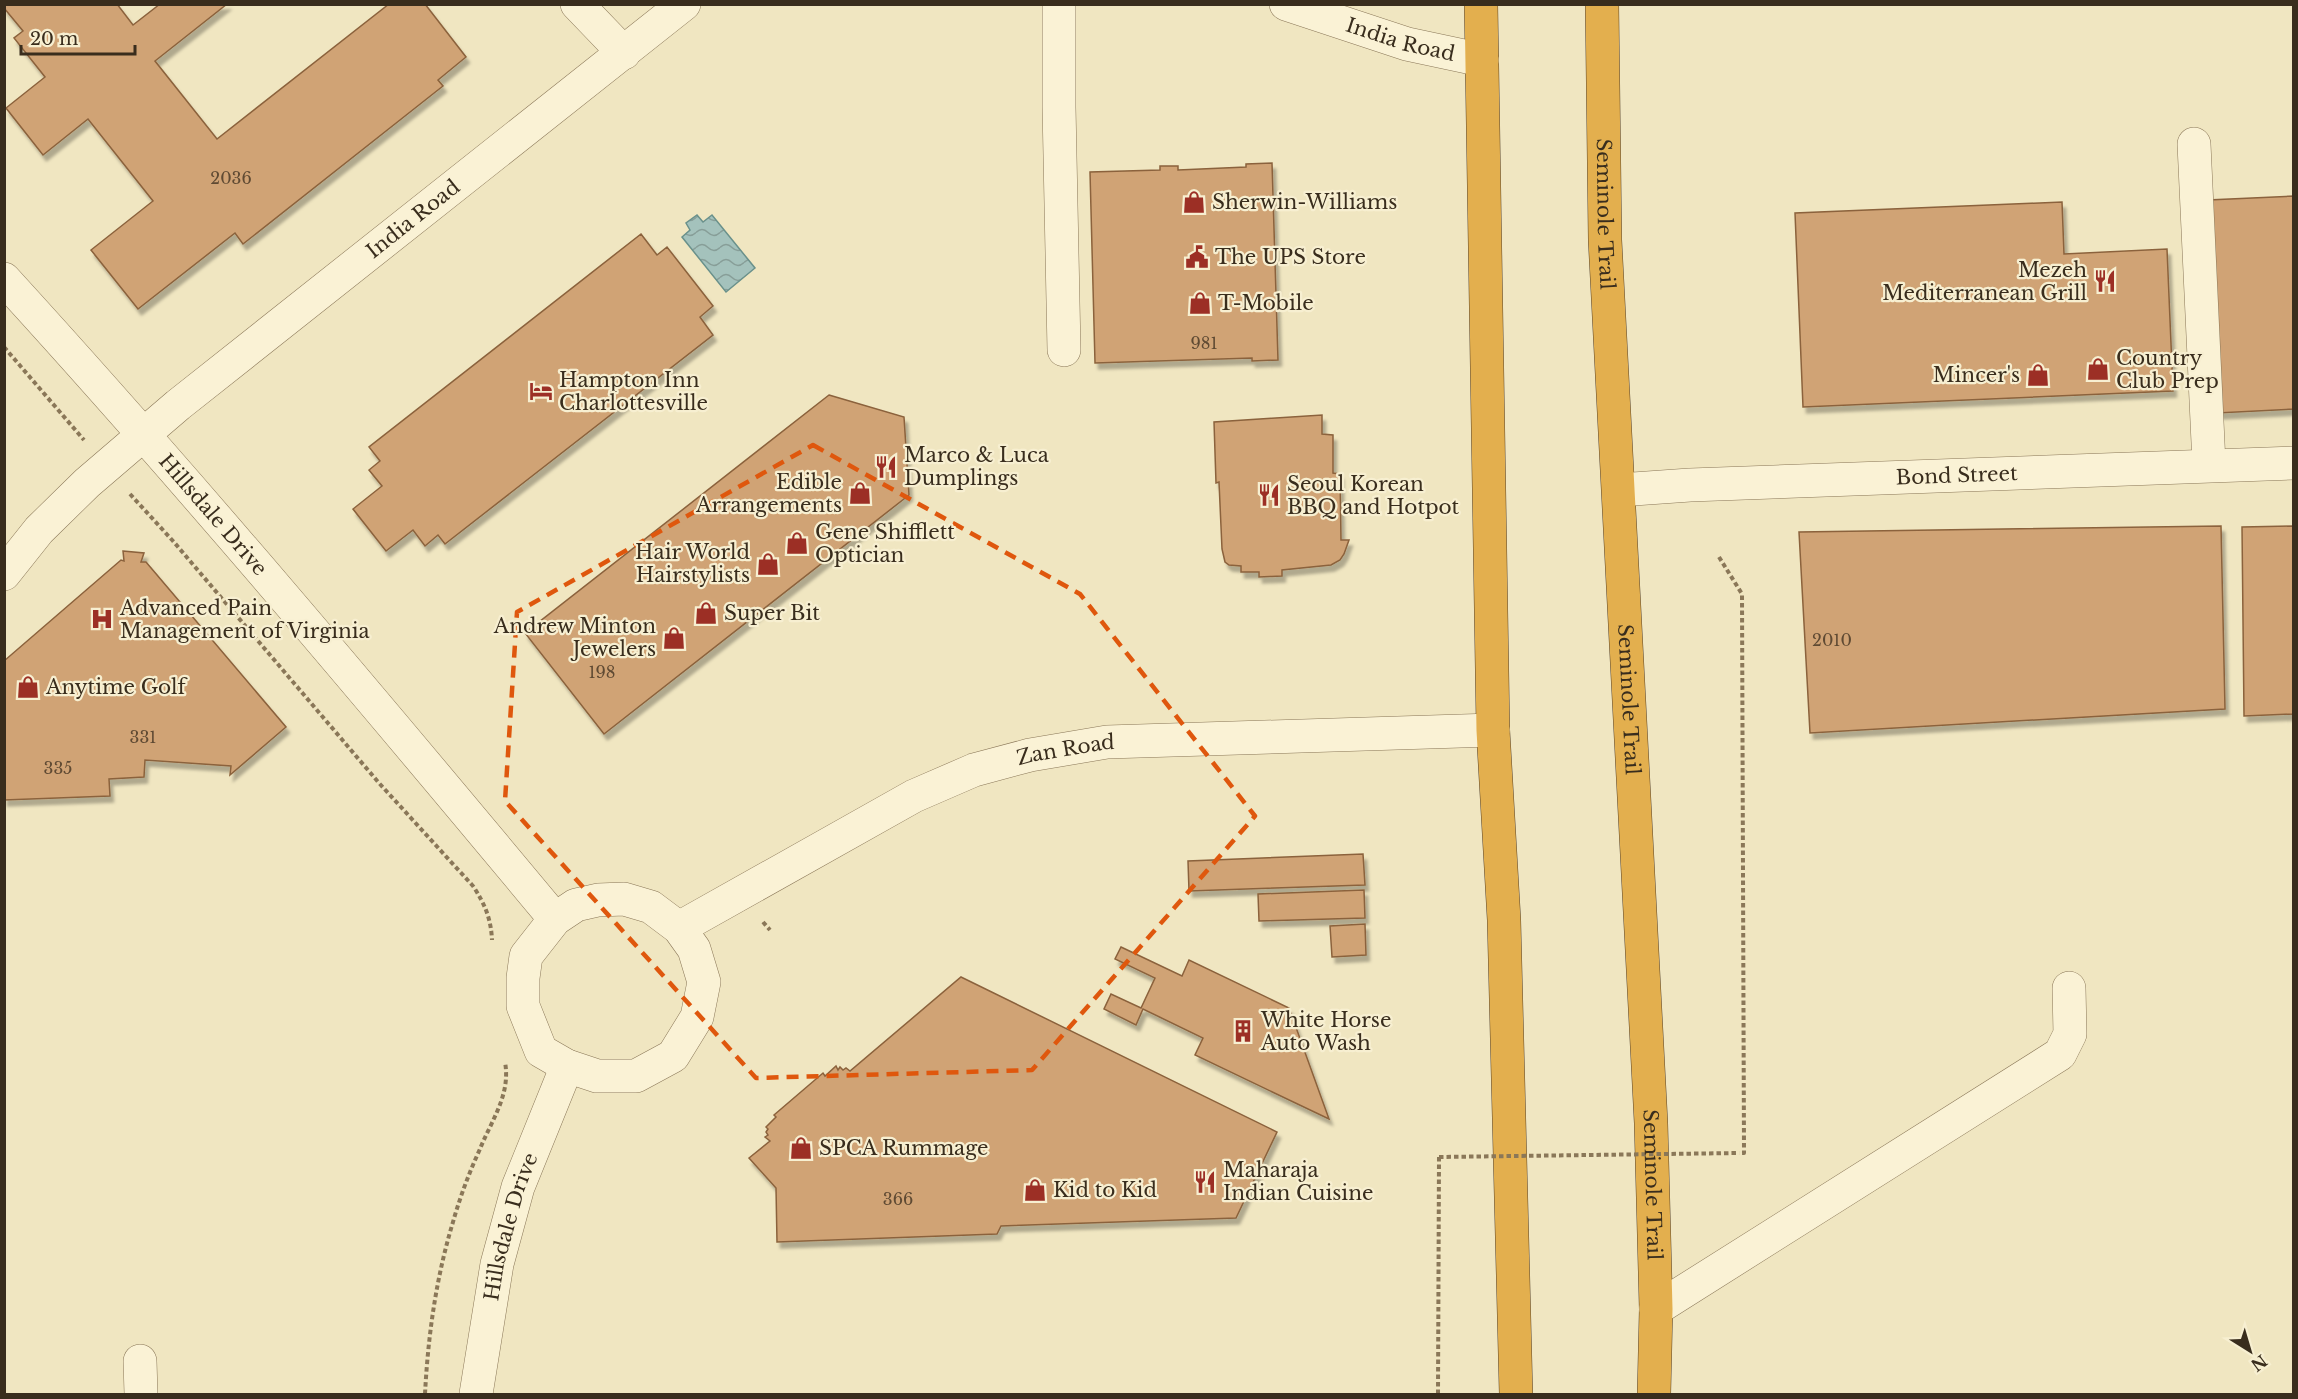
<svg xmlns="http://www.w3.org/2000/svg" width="2298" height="1399" viewBox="0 0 2298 1399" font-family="'Libre Baskerville',serif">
<defs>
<pattern id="water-waves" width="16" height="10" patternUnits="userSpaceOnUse" patternTransform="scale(1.5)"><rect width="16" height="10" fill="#a4c2bc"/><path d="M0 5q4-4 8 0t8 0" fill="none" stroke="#879e98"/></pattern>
<filter id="shadow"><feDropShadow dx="3.5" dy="6" stdDeviation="1.5" flood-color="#0004"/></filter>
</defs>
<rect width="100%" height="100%" fill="#f0e6c1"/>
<polygon fill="url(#water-waves)" stroke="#6a918b" stroke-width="1.5" points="697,215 703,222 712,215 755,268 726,292 682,237 690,230 686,223"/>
<g fill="#d0a375" stroke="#8b623c" stroke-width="1.5" filter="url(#shadow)">
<polygon points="4,4 117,4 133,25 160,4 227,4 155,61 217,139 389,4 425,4 466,57 438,80 443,86 243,244 235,233 138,309 91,250 153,201 88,119 43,155 6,108 45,77 14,38 23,31 4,8"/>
<polygon points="1272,163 1278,360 1252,361 1252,358 1095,363 1090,172 1160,170 1160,166 1178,166 1178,170 1246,167 1246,164"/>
<polygon points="2294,196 2294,409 2217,413 2208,200"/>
<polygon points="2062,202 2064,254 2167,249 2173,391 1803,407 1795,213"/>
<polygon points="641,234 657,255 667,247 713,306 700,317 713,335 445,544 438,535 425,546 413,530 386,551 353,509 382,486 369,470 380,461 369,447"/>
<polygon points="829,395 904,417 909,495 604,734 525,633"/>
<polygon points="1322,415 1322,434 1333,435 1333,473 1340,474 1341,540 1349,540 1344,554 1340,560 1331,565 1282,570 1282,576 1259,577 1259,572 1241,572 1241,566 1229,565 1225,562 1222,549 1219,482 1216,483 1214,422"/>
<polygon points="2221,526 2225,709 1810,733 1799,532"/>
<polygon points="2294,526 2294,714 2244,716 2242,527"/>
<polygon points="123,551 144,553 141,562 146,562 286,727 230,775 231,766 145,760 144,777 109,779 110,796 4,800 4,661 121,560 124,561"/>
<polygon points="1363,854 1365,885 1189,891 1188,861"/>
<polygon points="1364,890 1365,918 1259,921 1258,894"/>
<polygon points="1365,924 1366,955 1332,957 1330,926"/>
<polygon points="1121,947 1182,976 1189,960 1289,1008 1329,1119 1195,1055 1203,1038 1143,1009 1136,1025 1104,1009 1111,994 1141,1008 1155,978 1115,959"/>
<polygon points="961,977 1277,1132 1236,1218 1001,1226 997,1234 777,1242 776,1188 749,1158 770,1141 765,1137 768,1135 766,1132 768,1129 766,1127 776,1117 774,1115 823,1073 825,1076 836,1066 838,1070 840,1067 843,1070 846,1068 850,1071"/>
</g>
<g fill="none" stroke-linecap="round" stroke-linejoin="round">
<g stroke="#8a7758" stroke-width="34">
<g id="minor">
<polyline points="577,4 624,53"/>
<polyline points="1059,4 1059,107 1064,350"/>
<path id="s1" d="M1286,4L1407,44L1482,60"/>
<polyline points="2194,144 2209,464"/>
<path id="s2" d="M4,279C194,487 375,703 555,919"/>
<path id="s3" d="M1619,490L1690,485L2294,463"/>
<path id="s4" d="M4,574L39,530L87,483L178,405L684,4"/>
<polygon points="624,899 651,907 679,928 694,949 704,982 697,1017 673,1056 636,1076 597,1076 567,1066 541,1051 523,1006 523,978 526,956 555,919 576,905 598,900"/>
<path id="s5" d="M679,928L914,796L974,770L1030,755L1107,742L1493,730"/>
<polyline points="1656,1309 2060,1054 2070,1034 2069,988"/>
<polyline points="140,1361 141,1394"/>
<path id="s6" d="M476,1394L497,1264L518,1187L567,1066"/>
</g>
</g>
<g stroke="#58442c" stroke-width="34">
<g id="highway">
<polyline points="1481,4 1493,730 1504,920 1516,1394"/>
<path id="s7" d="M1602,4L1605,240L1651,1123L1656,1309L1654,1394"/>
</g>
</g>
<g stroke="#8a7758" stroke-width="4" stroke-dasharray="4.5 3" stroke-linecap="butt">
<polyline points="4,347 84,440"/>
<path d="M130,494L173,541L379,783L473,886C485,904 491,919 492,940"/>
<polyline points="1719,557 1742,594 1744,1153 1739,1153"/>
<polyline points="763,922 770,930"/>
<path d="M425,1394C428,1336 436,1278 453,1222C460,1197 469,1173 480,1149C491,1121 511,1095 505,1062"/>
<polyline points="1438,1394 1439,1157"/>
</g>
<use href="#minor" stroke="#faf2d5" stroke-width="33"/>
<use href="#highway" stroke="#e3af4e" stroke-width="33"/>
<polyline stroke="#8a7758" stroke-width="4" stroke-dasharray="4.5 3" stroke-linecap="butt" points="1439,1157 1739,1153"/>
</g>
<path fill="none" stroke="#df570d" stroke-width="4.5" stroke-dasharray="12 8" stroke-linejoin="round" d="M813,445L1080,594L1255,816L1032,1070L756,1078L505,801L517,612Z"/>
<defs>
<g id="shop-bare" transform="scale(1.8)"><path d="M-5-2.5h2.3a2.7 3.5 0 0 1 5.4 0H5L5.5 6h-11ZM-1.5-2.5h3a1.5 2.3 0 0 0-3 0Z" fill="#9c2f25" stroke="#f7efd1" stroke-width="2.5" paint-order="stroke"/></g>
<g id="civic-bare" transform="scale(1.8)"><path d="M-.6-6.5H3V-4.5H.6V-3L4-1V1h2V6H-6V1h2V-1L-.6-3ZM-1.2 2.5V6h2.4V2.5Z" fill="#9c2f25" stroke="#f7efd1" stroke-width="2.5" paint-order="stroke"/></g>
<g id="restaurant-bare" transform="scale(1.8)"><path d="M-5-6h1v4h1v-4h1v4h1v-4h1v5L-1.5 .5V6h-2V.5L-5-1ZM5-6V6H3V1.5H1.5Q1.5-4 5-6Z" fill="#9c2f25" stroke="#f7efd1" stroke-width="2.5" paint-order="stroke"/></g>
<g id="hotel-bare" transform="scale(1.8)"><path d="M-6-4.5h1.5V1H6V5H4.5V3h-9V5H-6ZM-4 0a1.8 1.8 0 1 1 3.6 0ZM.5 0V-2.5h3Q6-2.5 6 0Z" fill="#9c2f25" stroke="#f7efd1" stroke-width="2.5" paint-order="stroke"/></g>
<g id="hospital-bare" transform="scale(1.8)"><path d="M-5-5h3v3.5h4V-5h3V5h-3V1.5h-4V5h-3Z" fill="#9c2f25" stroke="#f7efd1" stroke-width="2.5" paint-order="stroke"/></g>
<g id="building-bare" transform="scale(1.8)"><path d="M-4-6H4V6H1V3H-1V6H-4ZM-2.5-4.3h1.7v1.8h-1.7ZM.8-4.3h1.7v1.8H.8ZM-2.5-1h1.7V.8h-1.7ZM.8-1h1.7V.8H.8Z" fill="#9c2f25" stroke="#f7efd1" stroke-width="2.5" paint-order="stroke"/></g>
</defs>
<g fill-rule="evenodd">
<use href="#shop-bare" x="1194" y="202"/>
<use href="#civic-bare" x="1197" y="257"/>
<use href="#restaurant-bare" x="2105" y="281"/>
<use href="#shop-bare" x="1200" y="303"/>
<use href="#shop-bare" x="2098" y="369"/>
<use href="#shop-bare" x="2038" y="375"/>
<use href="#hotel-bare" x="541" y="391"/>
<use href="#restaurant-bare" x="886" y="467"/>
<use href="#shop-bare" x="860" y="493"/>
<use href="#restaurant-bare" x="1269" y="495"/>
<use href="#shop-bare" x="797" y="543"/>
<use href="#shop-bare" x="768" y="564"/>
<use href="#shop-bare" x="706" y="613"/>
<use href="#hospital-bare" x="102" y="619"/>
<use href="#shop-bare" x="674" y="638"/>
<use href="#shop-bare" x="28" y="687"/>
<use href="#building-bare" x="1243" y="1031"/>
<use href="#shop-bare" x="801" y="1148"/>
<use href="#restaurant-bare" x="1205" y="1182"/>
<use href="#shop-bare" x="1035" y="1190"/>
</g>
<g text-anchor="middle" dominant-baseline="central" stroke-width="4.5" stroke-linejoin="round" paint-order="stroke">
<g font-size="16" fill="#5f4a33">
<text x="231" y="178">2036</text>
<text x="1204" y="343">981</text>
<text x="1832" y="640">2010</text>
<text x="602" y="672">198</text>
<text x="143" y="737">331</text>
<text x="58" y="768">335</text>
<text x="898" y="1199">366</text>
</g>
<g font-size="20" fill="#392d1d" stroke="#f7efd1">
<text stroke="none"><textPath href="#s1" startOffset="120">India Road</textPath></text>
<text stroke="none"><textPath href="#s7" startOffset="210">Seminole Trail</textPath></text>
<text stroke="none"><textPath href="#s4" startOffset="543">India Road</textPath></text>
<text stroke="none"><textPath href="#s3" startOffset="338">Bond Street</textPath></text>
<text stroke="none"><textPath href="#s2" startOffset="315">Hillsdale Drive</textPath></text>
<text stroke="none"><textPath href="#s7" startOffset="696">Seminole Trail</textPath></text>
<text stroke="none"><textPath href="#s5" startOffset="429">Zan Road</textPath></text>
<text stroke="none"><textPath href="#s7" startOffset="1182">Seminole Trail</textPath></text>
<text stroke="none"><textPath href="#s6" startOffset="171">Hillsdale Drive</textPath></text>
</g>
<g font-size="20" fill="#392d1d" stroke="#f7efd1" text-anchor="start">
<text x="1212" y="202">Sherwin-Williams</text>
<text x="1215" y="257">The UPS Store</text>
<text x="2087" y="270" text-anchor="end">Mezeh<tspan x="2087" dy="23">Mediterranean Grill</tspan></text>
<text x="1218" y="303">T-Mobile</text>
<text x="2116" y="358">Country<tspan x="2116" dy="23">Club Prep</tspan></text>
<text x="2020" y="375" text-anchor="end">Mincer's</text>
<text x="559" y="380">Hampton Inn<tspan x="559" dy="23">Charlottesville</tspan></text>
<text x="904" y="455">Marco &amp; Luca<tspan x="904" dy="23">Dumplings</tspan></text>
<text x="842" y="482" text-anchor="end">Edible<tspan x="842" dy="23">Arrangements</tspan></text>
<text x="1287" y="484">Seoul Korean<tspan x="1287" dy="23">BBQ and Hotpot</tspan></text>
<text x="815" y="532">Gene Shifflett<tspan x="815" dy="23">Optician</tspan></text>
<text x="750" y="552" text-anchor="end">Hair World<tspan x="750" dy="23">Hairstylists</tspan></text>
<text x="120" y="608">Advanced Pain<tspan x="120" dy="23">Management of Virginia</tspan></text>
<text x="724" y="613">Super Bit</text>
<text x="656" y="626" text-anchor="end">Andrew Minton<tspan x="656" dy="23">Jewelers</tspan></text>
<text x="46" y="687">Anytime Golf</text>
<text x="1261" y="1020">White Horse<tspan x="1261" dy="23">Auto Wash</tspan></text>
<text x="819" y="1148">SPCA Rummage</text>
<text x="1223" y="1170">Maharaja<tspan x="1223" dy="23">Indian Cuisine</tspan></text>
<text x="1053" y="1190">Kid to Kid</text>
</g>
</g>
<rect width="2298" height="1399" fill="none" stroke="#392d1d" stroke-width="12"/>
<g transform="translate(2250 1351) rotate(143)" stroke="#f7efd1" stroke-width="4.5" paint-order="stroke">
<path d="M0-4.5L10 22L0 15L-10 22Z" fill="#392d1d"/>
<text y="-9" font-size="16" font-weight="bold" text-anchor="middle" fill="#392d1d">N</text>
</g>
<path d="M21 45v9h114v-9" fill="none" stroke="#392d1d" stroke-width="3"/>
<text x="30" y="45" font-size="18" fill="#392d1d" stroke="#f7efd1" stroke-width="4.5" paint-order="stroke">20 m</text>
</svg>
